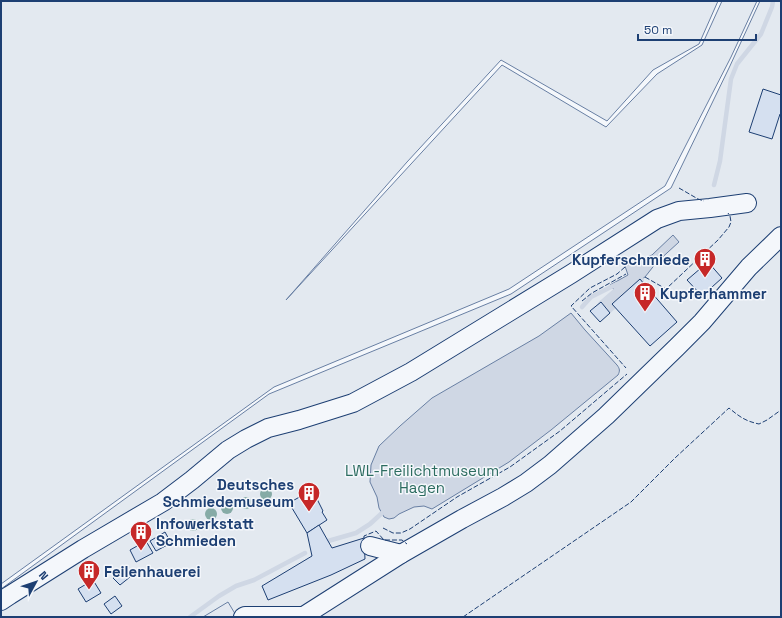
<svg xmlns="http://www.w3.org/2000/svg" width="782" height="618" viewBox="0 0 782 618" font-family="'Space Grotesk',sans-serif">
<rect width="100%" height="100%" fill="#f4f7fb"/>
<g fill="#e3e9f0" stroke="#687fa3">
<polygon points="1,1 718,1 699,44 653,70 607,121 501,60 407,162 286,300 502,65 606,127 657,74 702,45 722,1 757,1 731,57 665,186 509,289 274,387 1,584"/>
<polygon points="760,1 781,1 781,617 1,617 1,589 269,394 511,294 671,188 729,68"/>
</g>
<polygon fill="#e3e8f0" stroke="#687fa3" points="228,602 237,617 203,617"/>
<g fill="#cfd7e4" stroke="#687fa3">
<polygon points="673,235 679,242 656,263 645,277 638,281 632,278 616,292 610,285 628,275 625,266 652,255"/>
<path d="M571,313L585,330L617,365C620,369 620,371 618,375L551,430L509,462L432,509L424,506L414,507L399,514L394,518L389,519L384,517L379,508L377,497L370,482L371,465L379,446L400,426L432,398L539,336Z"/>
</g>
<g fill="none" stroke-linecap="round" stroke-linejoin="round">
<g stroke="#cfd7e4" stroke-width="4.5">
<polyline points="714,185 720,161 731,79 737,64 761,34 772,7 773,1"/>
<polyline points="582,307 591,297 617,284"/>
<polyline points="328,541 356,533 370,524 382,513"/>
<polyline points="190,617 219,596 236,586 254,580 305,553"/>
</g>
<polyline stroke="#cfd7e4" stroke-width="16" points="605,307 636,280"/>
</g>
<g fill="#d5e0f0" stroke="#1d3f73">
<polygon points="763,89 781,95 781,115 780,114 772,139 749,132"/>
<polygon points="708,262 722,278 702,296 687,280"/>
<polygon points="640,279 648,289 649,287 652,291 651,292 677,322 650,346 612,304"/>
<polygon points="601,302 610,313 600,322 590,311"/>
<polygon points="310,491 315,500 317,499 323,511 322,512 327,520 307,533 289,503"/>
<polygon points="319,525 332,548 364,538 365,559 331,575 268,600 262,586 312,556 307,533"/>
<polygon points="165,532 171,543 156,551 150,541"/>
<polygon points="146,541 153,553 136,562 130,550"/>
<polygon points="124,570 130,577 120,585 113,578"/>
<polygon points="93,580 101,593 86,602 78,589"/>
<polygon points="115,596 122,606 111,614 104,604"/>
</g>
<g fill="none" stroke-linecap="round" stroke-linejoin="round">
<g stroke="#1d3f73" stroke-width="20">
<g id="minor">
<polyline points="370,546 401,554"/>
<polyline points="1,601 10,595 83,549 163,502 192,480 228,450 246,439 268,428 299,420 353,403 411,372 571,274 657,219 679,211 710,208 747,203"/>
<polyline points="243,617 245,616 303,616"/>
<polyline points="302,617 401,554 462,519 503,497 526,483 550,465 606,416 677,347 702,322 749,267 781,236"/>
</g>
</g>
<use href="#minor" stroke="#f4f7fb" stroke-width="18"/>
<g stroke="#1d3f73" stroke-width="1" stroke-dasharray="5 2" stroke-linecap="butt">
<polyline points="679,188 698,199 704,201"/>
<polyline points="625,267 617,274 590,288 571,306 626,368"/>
<polyline points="645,277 666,289 718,240 729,227 731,222 730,216 728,213"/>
<polyline points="582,301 592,293 626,274"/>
<polyline points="383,528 393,533 401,533 410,529 457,497 510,467 560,431 627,374"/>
<polyline points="364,538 364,536 376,531 384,540 402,540 407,544"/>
<path d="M463,617L631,502L675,458L729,408C740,417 745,421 759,424L767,420L781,410"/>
</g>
</g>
<g fill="#86aba6">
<circle cx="266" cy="494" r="6"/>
<circle cx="246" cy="503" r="6"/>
<circle cx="227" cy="508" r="6"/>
<circle cx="211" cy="514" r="6"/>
<circle cx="193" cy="525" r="6"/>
</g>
<defs>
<g id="building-pin" transform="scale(1.15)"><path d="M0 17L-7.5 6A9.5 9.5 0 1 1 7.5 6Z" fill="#c62828" stroke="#f4f7fb"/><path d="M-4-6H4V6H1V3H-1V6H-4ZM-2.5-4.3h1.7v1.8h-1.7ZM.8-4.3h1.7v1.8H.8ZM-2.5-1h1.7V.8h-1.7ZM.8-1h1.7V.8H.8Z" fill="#fff"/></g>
</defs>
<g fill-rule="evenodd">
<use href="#building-pin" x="705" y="259"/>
<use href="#building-pin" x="645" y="293"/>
<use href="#building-pin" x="309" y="493"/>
<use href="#building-pin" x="141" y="532"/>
<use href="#building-pin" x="89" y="571"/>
</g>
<g text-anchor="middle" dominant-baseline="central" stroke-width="3" stroke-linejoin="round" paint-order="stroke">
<g font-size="15" font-weight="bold" fill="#1d3f73" stroke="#f4f7fb" text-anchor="start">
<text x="690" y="259" text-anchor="end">Kupferschmiede</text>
<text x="660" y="293">Kupferhammer</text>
<text x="294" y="484" text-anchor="end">Deutsches<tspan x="294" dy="17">Schmiedemuseum</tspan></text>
<text x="156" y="523">Infowerkstatt<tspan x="156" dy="17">Schmieden</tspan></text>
<text x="104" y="571">Feilenhauerei</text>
</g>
<g font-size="15" fill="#2c6c60" stroke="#f4f7fb">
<text x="422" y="470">LWL-Freilichtmuseum<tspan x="422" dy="17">Hagen</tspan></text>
</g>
</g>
<rect width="782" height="618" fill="none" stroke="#1d3f73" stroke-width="4"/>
<g transform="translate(36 582) rotate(50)" stroke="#f4f7fb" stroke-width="3" paint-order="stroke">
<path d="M0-3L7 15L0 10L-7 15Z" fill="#1d3f73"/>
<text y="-6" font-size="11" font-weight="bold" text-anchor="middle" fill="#1d3f73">N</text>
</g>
<path d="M638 34v6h118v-6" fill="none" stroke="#1d3f73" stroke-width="2"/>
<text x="644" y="34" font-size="12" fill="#1d3f73" stroke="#f4f7fb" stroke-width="3" paint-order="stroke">50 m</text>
</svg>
